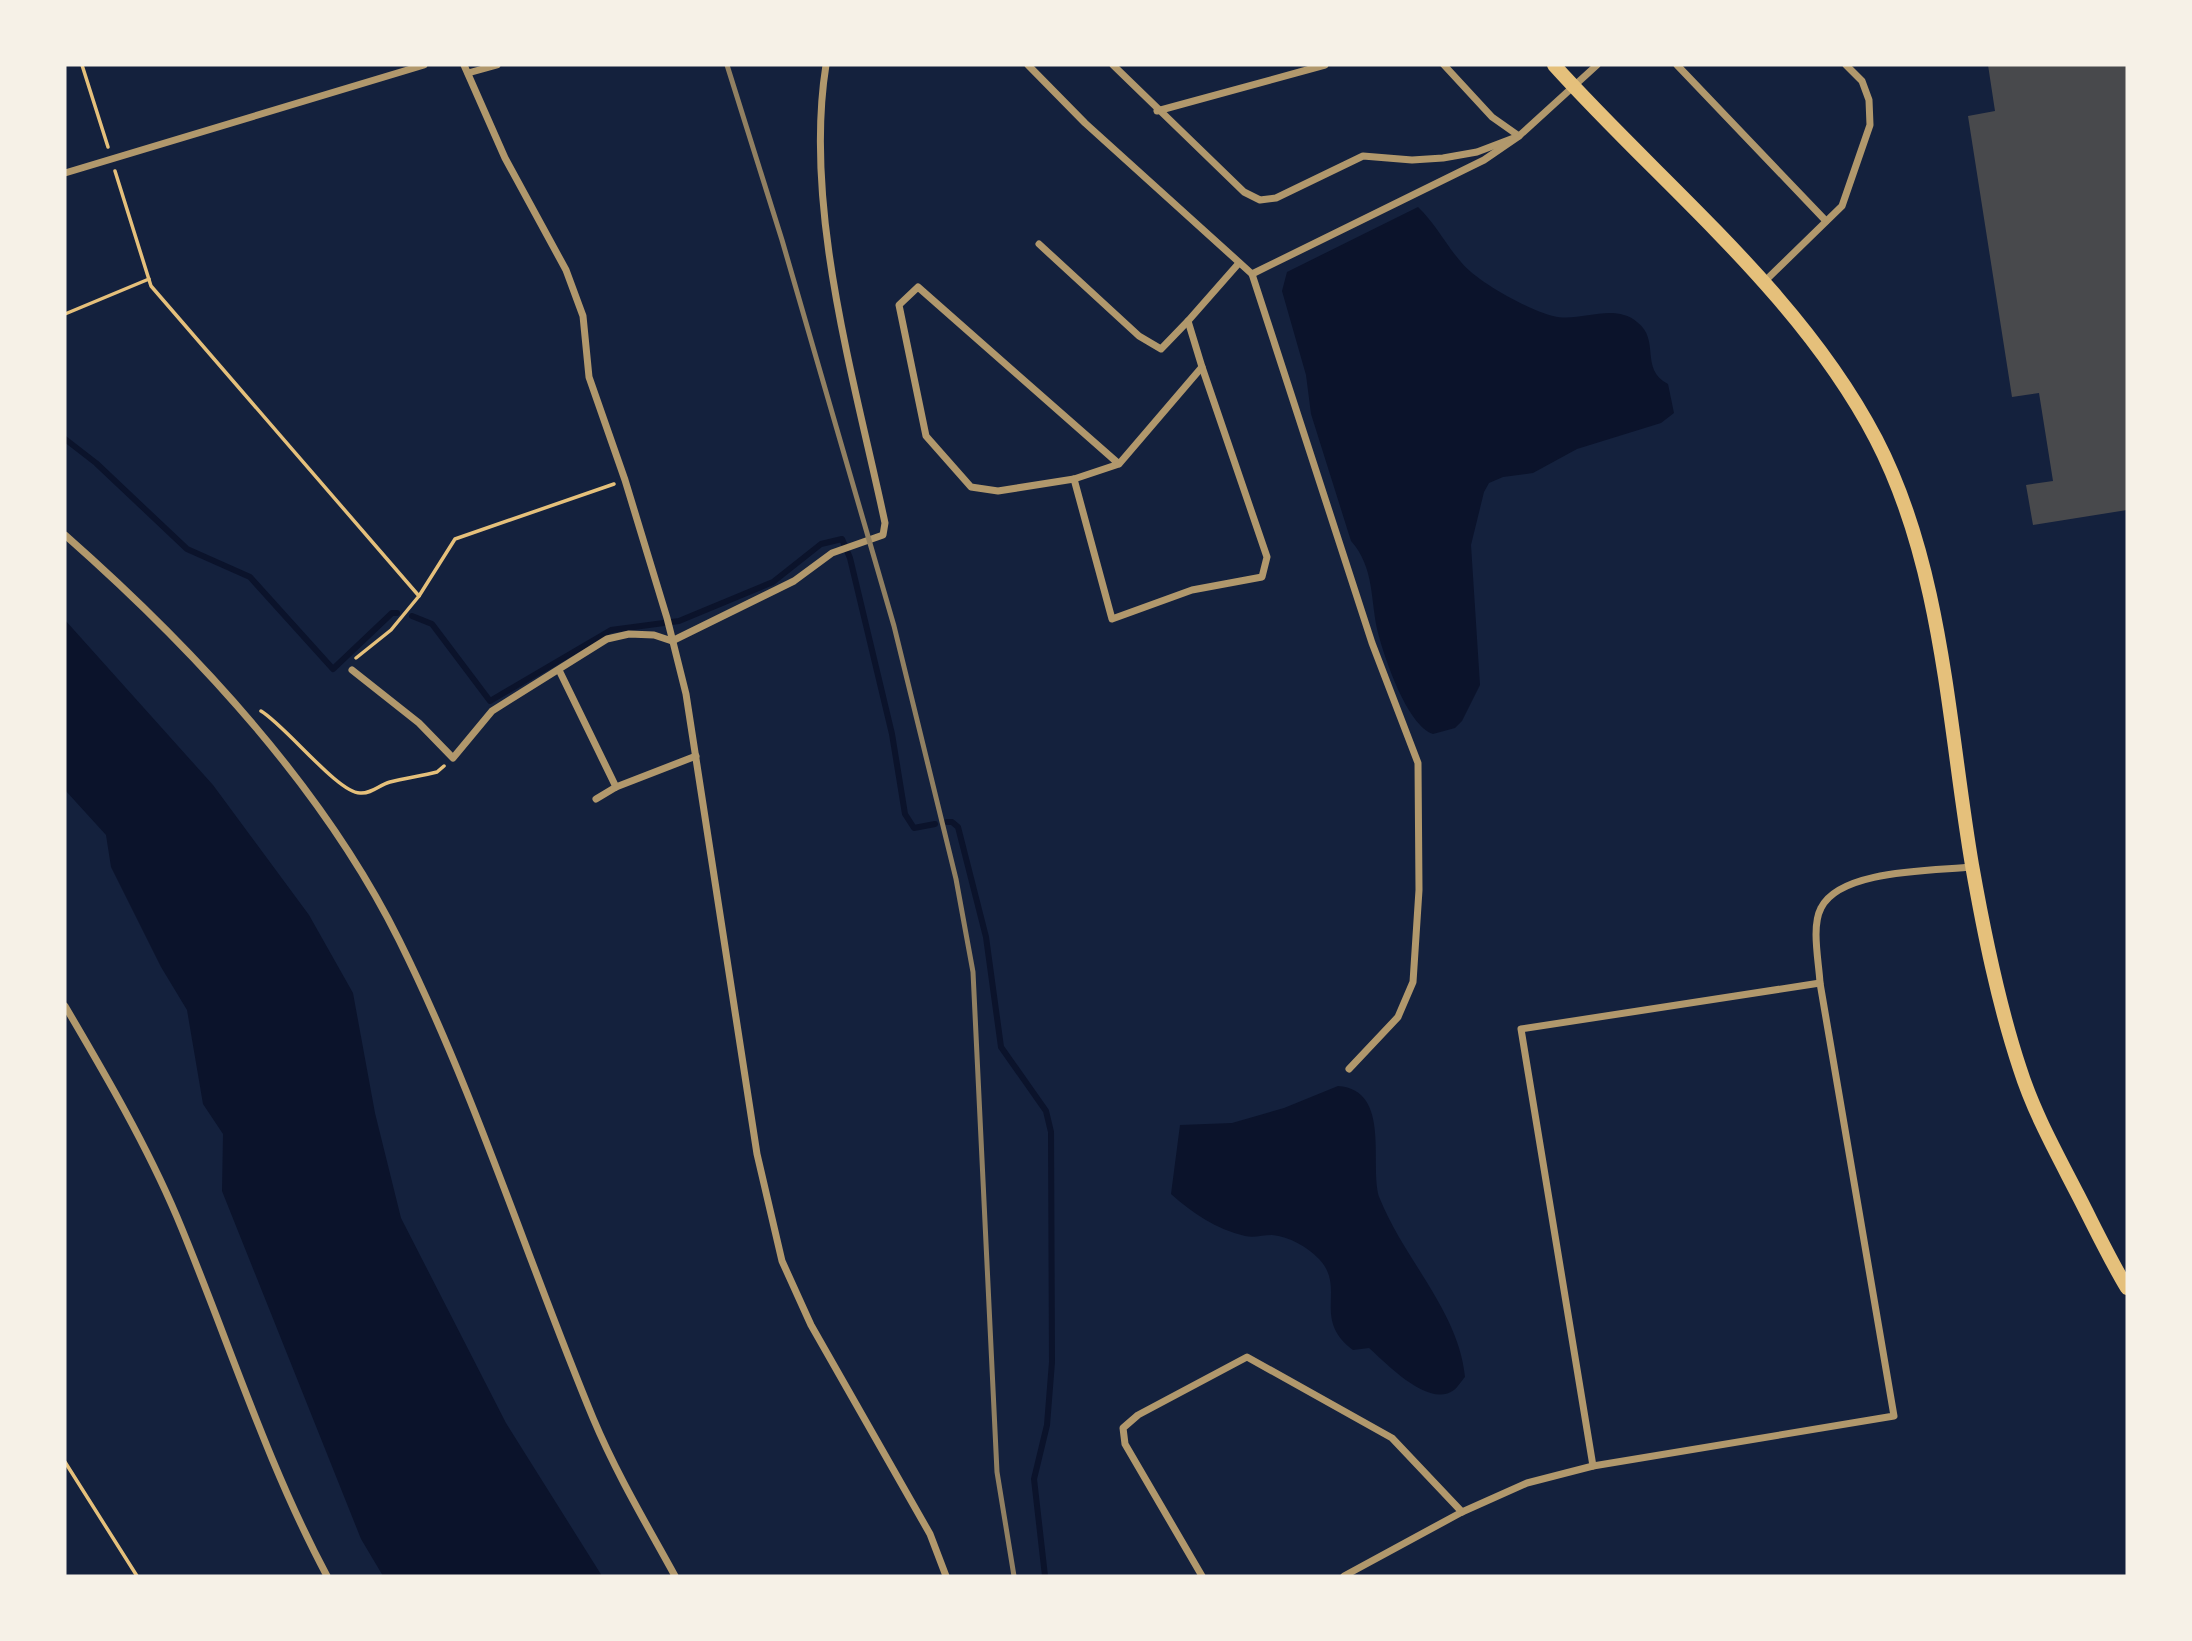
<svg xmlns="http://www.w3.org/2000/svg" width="2192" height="1641" viewBox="0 0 2192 1641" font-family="'Golos Text',sans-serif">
<rect width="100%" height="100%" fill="#14213d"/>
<g fill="#0b132b">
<path d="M1418,207C1435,223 1446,245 1461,262C1477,282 1529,310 1553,316C1580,323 1613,302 1637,322C1661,340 1639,369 1668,384L1674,413L1661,423L1577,449L1533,473L1503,477L1489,483L1484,492L1471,545L1480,685L1462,721L1455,728L1433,734C1407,725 1385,659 1378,633C1370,600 1375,568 1351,541L1311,414L1306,375L1282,291L1287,272Z"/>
<polygon points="65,620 213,785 309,915 353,993 375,1113 401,1218 506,1423 602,1576 383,1576 361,1539 222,1191 223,1134 203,1104 187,1010 161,967 111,867 106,835 65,790"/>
<path d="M1338,1086C1393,1090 1368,1168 1380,1199C1404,1259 1459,1312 1465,1377C1462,1380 1458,1387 1454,1390C1429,1409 1386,1363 1369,1348L1353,1350C1311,1319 1347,1288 1319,1259C1306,1246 1290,1237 1272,1235C1263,1235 1254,1238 1245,1236C1216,1229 1192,1213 1171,1194L1180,1125L1232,1123L1284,1108Z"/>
</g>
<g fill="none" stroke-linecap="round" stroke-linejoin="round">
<g stroke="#0b132b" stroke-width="6">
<polyline points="65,439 96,463 187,549 250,577 333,669 392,613 397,613"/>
<polyline points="412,616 432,624 490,701 611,630 679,621 773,582 821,544 842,539 850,558 892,734 905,814 914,828 935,824"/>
<polyline points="947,822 952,822 958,827 986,937 1001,1047 1046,1111 1051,1132 1052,1362 1047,1425 1034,1479 1045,1576"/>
</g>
</g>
<polygon fill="#48494c" points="1988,65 2127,65 2127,510 2033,525 2026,485 2053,481 2039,393 2012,397 1968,116 1995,111"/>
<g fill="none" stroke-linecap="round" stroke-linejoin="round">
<g stroke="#e5c07b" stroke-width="3.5">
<polyline points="82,65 108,147"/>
<polyline points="115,171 151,286 419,596 391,630 356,658"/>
<polyline points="65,314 149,279"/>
<polyline points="419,596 455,539 614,484"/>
<path d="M261,711C286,726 338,793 360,793C372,794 379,785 390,782C405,778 422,776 437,772L444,766"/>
<polyline points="65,1462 137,1576"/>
</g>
<g stroke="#b1986c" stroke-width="7">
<polyline points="464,65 505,158 566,270 583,316 589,377 625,480 667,618 686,694 757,1154 782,1261 811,1325 930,1534 946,1576"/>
<polyline points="1028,65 1085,123 1252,274 1372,643 1418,763 1419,890 1413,982 1398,1017 1349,1069"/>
<polyline points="1113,65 1244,192 1260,200 1276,198 1363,156 1412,160 1443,158 1477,152 1519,136 1597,65"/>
<polyline points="1677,65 1826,221"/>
<polyline points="468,73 497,65"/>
<polyline points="1157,111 1325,65"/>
<polyline points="65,173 424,65"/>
<polyline points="1039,244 1139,336 1161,349 1188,321"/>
<polyline points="1252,274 1484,160 1519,136 1492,117 1444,65"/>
<polyline points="1764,282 1842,206 1870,125 1869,100 1862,81 1846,65"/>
<polyline points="1119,464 918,287 899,305 926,436 971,487 998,491 1074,479 1119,464 1202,367 1188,321 1239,263"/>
<polyline points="1074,479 1112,619 1192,590 1262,577 1267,557 1202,367"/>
<path d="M65,535C192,647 323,787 399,940C476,1095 527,1259 593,1418C616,1473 647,1525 675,1576"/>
<path d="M352,670L419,723L453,758L492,711L607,639L629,634L654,635L672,641L794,581L832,553L883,535L885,523C855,382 803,208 826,65"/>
<polyline points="559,670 616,787"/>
<polyline points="596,799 616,787 696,756"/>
<path d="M65,1006C105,1074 146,1144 177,1217C227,1336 266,1462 327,1576"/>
<polyline points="1593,1466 1521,1029 1820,983"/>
<polyline points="1202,1576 1125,1444 1123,1428 1138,1415 1247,1357 1392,1438 1462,1512"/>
<path d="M1344,1576L1462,1512L1527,1483L1593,1466L1894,1416L1820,983C1819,962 1811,927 1821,908C1840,869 1934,871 1972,867"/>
</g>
<path stroke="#e5c07b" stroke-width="14" d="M1554,65C1662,185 1800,293 1876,439C1943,568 1948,724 1972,865C1984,933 1998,1003 2020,1069C2034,1113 2057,1154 2078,1195C2094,1226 2109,1258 2127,1288"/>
<polyline stroke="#918062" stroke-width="5" points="727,65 782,240 894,626 956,879 973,972 997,1472 1014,1576"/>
</g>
<rect width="2192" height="1641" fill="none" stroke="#f6f1e7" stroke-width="133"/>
</svg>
